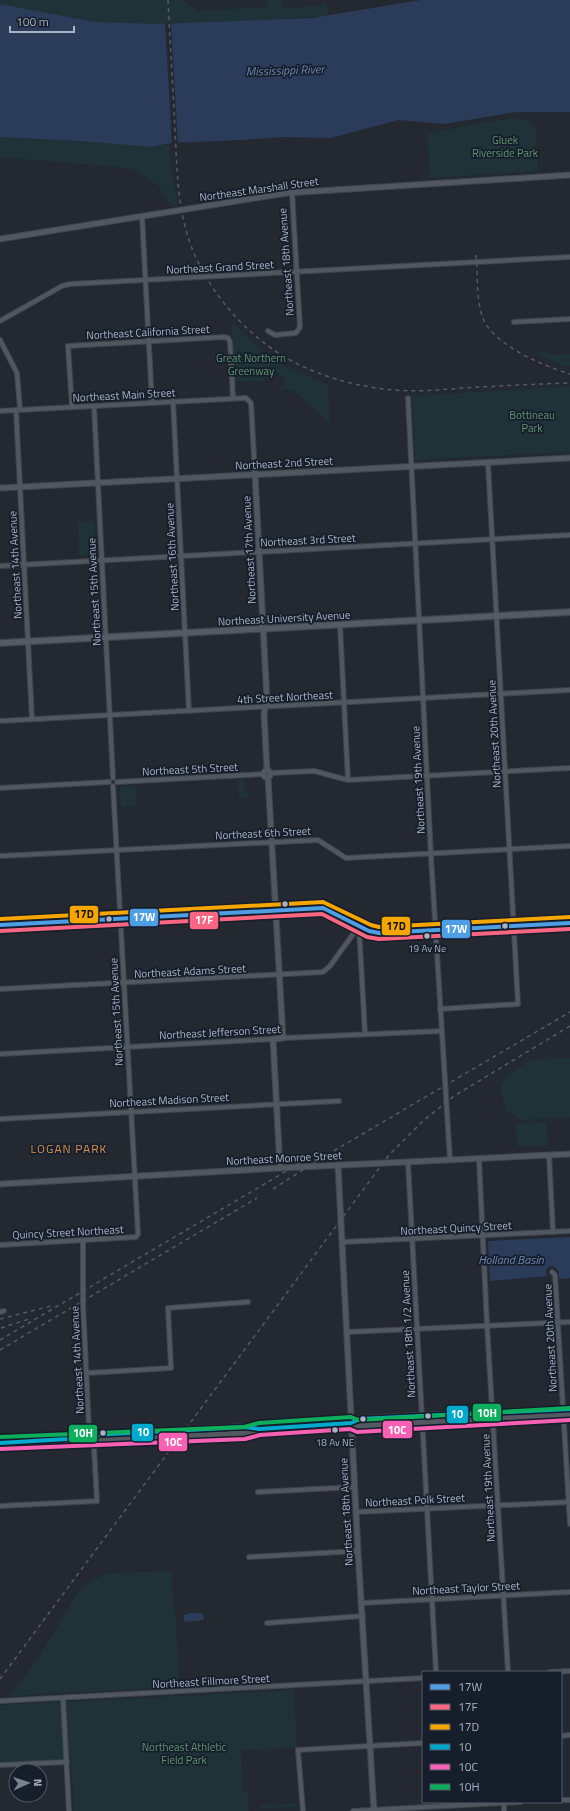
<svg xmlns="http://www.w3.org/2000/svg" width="570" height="1811" viewBox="0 0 570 1811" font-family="'Titillium Web',sans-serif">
<rect width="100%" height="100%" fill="#232831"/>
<g fill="#1f3237">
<polygon points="0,0 183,0 198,11 266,7 268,0 282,0 283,9 326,4 328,16 248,21 156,24 122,24 95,22 0,4"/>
<polygon points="515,118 531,121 536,130 538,171 430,178 427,134 483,122"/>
<path d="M0,137L79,141L151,147L169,144L171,169L178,205L170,206C163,185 148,177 129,168L0,157Z"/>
<polygon points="231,321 264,353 279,363 328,385 330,421 324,421 325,418 294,391 288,389 279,389 286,381 273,369 263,381 235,382"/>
<polygon points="550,351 551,355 570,354 570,366 564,366 538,355 538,352"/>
<polygon points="570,386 570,452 415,460 412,396"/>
<polygon points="94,521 95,555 79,555 78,522"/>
<polygon points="247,779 244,782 245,791 249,793 249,798 239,798 238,780"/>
<polygon points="136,786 137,806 121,807 120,787"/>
<polygon points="570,1058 570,1117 522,1120 507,1112 501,1094 501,1086 506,1077 530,1060"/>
<polygon points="547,1122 548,1145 517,1147 516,1124"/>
<polygon points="171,1571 174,1611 176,1615 179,1687 10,1696 39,1657 80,1589 90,1582 108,1573"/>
<polygon points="294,1690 297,1748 241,1750 243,1791 248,1791 249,1811 74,1811 71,1759 0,1763 0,1705"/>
<polygon points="296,1803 297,1807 261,1809 261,1805"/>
</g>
<g fill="#2b3c5a">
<polygon points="421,0 570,0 570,112 516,112 444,124 399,120 330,138 285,137 241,140 171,143 151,147 79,141 0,137 0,4 95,22 156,24 312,18"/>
<polygon points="570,1237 570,1278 559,1279 559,1271 553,1266 548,1267 546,1270 547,1276 490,1281 488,1241"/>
<polygon points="190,1613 203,1613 204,1620 184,1622 184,1615"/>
</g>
<polygon fill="#232831" points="165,22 171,22 178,145 172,145"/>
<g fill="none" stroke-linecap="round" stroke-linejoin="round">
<g stroke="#40444c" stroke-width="6">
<g id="minor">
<polyline points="142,216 152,402"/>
<polyline points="0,321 62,286 70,284 570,257"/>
<polyline points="514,322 570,319"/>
<polyline points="268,331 275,335 296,333 300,327 292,192"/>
<polyline points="0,340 17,373 20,409"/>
<polyline points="408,398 431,857 450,1160"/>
<polyline points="173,401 189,711"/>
<polyline points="94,406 113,778"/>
<polyline points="72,407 68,346 224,337 228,338 230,342 233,398"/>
<polyline points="16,410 32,719"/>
<polyline points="0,411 246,398 251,403 255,474"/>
<polyline points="0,566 570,535"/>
<polyline points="340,625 348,780"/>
<polyline points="0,721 570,690"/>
<polyline points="271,773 314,771 348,780 570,768"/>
<polyline points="117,782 264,774"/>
<polyline points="0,788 109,782"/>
<polyline points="0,856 318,840 346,858 570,846"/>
<polyline points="359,927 365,1034"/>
<polyline points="0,989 323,972 330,966 359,926"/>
<polyline points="440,1009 518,1004 488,463"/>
<polyline points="283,1038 442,1031"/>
<polyline points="0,1054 273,1039"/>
<polyline points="0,1119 339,1101"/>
<polyline points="549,1155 553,1232"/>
<polyline points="479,1159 487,1325 508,1672"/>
<polyline points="408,1163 436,1672"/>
<polyline points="342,1242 570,1231"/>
<polyline points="0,1245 136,1237 138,1234 113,786"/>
<polyline points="552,1272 555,1275 570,1524"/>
<polyline points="0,1312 4,1311"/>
<polyline points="347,1332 570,1322"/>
<polyline points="87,1373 171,1368 168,1308 248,1302"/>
<polyline points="258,1492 355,1487"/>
<polyline points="0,1506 97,1501 94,1448 89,1429 83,1304 83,1240"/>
<polyline points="356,1512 570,1502"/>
<polyline points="249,1557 358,1551"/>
<polyline points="362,1603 570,1592"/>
<polyline points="267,1623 363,1616"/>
<polyline points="550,1672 570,1671"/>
<polyline points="63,1698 69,1811"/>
<polyline points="0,1701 423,1678"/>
<polyline points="561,1736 570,1735"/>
<polyline points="0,1765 67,1762"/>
<polyline points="561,1800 570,1800"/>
<polyline points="504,1802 504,1811"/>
<polyline points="303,1811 298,1750 423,1743"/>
<polyline points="353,1811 520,1802"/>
</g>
</g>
<g stroke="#40444c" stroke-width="7">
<g id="tertiary">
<polyline points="0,239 287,193 570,175"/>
<polyline points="255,474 267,701 264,713 267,770"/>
<polyline points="0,488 570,458"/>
<circle cx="267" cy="774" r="3.5"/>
<polyline points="268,777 283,1038 273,1039 280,1168"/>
<polyline points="0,925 323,908 369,931 379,933 570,923"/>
<polyline points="338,1165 358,1551 374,1811"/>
<polyline points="0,1184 280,1168 570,1154"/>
</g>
</g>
<g stroke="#40444c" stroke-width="8">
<polyline id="secondary" points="0,643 570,612"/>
</g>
<g stroke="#40454e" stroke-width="8">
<g id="primary">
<polyline points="351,1423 357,1426 570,1414"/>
<polyline points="79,1437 91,1435 245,1427 256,1429"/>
<polyline points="67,1439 93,1441 245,1433 259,1429 351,1423 360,1419 570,1409"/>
<polyline points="0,1443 70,1439"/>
</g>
</g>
<use href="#minor" stroke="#515760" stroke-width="4"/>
<use href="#tertiary" stroke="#515760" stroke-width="5"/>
<use href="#secondary" stroke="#565a64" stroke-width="5.5"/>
<use href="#primary" stroke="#545961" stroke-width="6"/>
<g stroke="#555a63" stroke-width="1.5" stroke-dasharray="4 4" stroke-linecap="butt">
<path d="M168,0C170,44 173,87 175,131C177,164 177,198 186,230C199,279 237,327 280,354C313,375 356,387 394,390C417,392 440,390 463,388C499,386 534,384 570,383"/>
<path d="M476,255C478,275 476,297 482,316C491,344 543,366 570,374"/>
<polyline points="273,1189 320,1159 570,1012"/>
<polyline points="0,1319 51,1306"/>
<polyline points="1,1328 29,1319"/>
<polyline points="0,1340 322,1150"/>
<polyline points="0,1350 257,1198"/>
<polyline points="0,1679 389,1155 423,1121 454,1096 570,1026"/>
</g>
<g stroke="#161e2b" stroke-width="7">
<polyline id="bus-1" points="0,925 323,908 369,931 379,933 570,923"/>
</g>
<g stroke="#161e2b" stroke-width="7">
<polyline id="bus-2" points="0,931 322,914 367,937 379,939 570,929"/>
</g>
<g stroke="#161e2b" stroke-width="7">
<polyline id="bus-3" points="0,919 323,902 371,925 379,927 570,917"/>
</g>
<g stroke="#161e2b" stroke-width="7">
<polyline id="bus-4" points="0,1443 67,1439 91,1435 245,1427 259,1429 351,1423 360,1419 570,1409"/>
</g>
<g stroke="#161e2b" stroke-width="7">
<polyline id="bus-5" points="0,1449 245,1439 260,1435 350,1429 357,1432 570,1420"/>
</g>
<g stroke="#161e2b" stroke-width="7">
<polyline id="bus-6" points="0,1437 244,1427 259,1423 351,1417 358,1420 570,1408"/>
</g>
<use href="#bus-1" stroke="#4d9ee5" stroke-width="4"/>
<use href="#bus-2" stroke="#fa6682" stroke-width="4"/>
<use href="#bus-3" stroke="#f7a600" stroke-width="4"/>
<use href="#bus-4" stroke="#00a9ce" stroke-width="4"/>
<use href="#bus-5" stroke="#f860b3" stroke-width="4"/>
<use href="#bus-6" stroke="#0daf5c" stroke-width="4"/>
</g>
<g fill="#a9b3c5" stroke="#161e2b" stroke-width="1.5">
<circle cx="285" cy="904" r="3.5"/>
<circle cx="109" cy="919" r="3.5"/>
<circle cx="505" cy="926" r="3.5"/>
<circle cx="427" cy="936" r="3.5"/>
<circle cx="428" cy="1416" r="3.5"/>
<circle cx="363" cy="1419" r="3.5"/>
<circle cx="335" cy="1430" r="3.5"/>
<circle cx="103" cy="1433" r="3.5"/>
</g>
<g text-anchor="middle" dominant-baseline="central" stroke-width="3.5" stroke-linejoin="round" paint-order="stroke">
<g font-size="10" fill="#a9b3c5" stroke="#161e2b">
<text x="427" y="948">19 Av Ne</text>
<text x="335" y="1442">18 Av NE</text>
</g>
<g font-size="11" fill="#5f976f" stroke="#161e2b">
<text x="505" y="140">Gluek<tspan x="505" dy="13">Riverside Park</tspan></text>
<text x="251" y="358">Great Northern<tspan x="251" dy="13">Greenway</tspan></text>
<text x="532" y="415">Bottineau<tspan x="532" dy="13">Park</tspan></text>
<text x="184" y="1747">Northeast Athletic<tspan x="184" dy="13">Field Park</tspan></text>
</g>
<g font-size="11" fill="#a9b3c5" stroke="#161e2b">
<text transform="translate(259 189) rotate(-8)">Northeast Marshall Street</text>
<text transform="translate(286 262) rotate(-94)">Northeast 18th Avenue</text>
<text transform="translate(220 267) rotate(-3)">Northeast Grand Street</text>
<text transform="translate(148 332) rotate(-3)">Northeast California Street</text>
<text transform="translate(124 395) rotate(-3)">Northeast Main Street</text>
<text transform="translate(284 463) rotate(-3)">Northeast 2nd Street</text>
<text transform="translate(308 540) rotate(-3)">Northeast 3rd Street</text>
<text transform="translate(249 550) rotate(-93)">Northeast 17th Avenue</text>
<text transform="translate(172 557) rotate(-93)">Northeast 16th Avenue</text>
<text transform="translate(15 565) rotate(-93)">Northeast 14th Avenue</text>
<text transform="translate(94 592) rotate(-93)">Northeast 15th Avenue</text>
<text transform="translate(284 618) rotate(-3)">Northeast University Avenue</text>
<text transform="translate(285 697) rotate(-3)">4th Street Northeast</text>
<text transform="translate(494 734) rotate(-93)">Northeast 20th Avenue</text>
<text transform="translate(190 769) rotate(-3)">Northeast 5th Street</text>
<text transform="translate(418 780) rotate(-93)">Northeast 19th Avenue</text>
<text transform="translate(263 833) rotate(-3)">Northeast 6th Street</text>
<text transform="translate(190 971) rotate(-3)">Northeast Adams Street</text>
<text transform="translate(116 1012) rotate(-93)">Northeast 15th Avenue</text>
<text transform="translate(220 1032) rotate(-3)">Northeast Jefferson Street</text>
<text transform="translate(169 1100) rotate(-3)">Northeast Madison Street</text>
<text transform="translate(284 1158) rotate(-3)">Northeast Monroe Street</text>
<text transform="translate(456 1228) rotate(-3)">Northeast Quincy Street</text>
<text transform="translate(68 1232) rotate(-3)">Quincy Street Northeast</text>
<text transform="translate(408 1334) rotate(-93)">Northeast 18th 1/2 Avenue</text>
<text transform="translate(550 1338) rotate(-93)">Northeast 20th Avenue</text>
<text transform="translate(77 1360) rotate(-93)">Northeast 14th Avenue</text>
<text transform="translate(488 1488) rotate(-93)">Northeast 19th Avenue</text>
<text transform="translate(415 1500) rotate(-3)">Northeast Polk Street</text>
<text transform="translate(346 1512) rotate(-93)">Northeast 18th Avenue</text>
<text transform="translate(466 1588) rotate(-3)">Northeast Taylor Street</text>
<text transform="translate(211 1681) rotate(-3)">Northeast Fillmore Street</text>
</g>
<g font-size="12" font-style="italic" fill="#6e87b2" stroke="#161e2b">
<text transform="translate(285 70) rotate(-2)">Mississippi River</text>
<text x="511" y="1259">Holland Basin</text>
</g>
<g font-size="12" letter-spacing="1" fill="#de924c" stroke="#161e2b">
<text x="69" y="1148">LOGAN PARK</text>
</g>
</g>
<g stroke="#161e2b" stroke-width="1.5">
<rect x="69" y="905" width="30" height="19" rx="4" fill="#f7a600"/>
<rect x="129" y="908" width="30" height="19" rx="4" fill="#4d9ee5"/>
<rect x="189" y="911" width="30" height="19" rx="4" fill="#fa6682"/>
<rect x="381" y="916" width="30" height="20" rx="4" fill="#f7a600"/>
<rect x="441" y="919" width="30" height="20" rx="4" fill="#4d9ee5"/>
<rect x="472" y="1403" width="30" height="19" rx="4" fill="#0daf5c"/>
<rect x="446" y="1405" width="23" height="19" rx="4" fill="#00a9ce"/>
<rect x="382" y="1420" width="31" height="19" rx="4" fill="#f860b3"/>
<rect x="131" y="1423" width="23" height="19" rx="4" fill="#00a9ce"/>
<rect x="68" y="1424" width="30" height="19" rx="4" fill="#0daf5c"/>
<rect x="158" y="1432" width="30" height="20" rx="4" fill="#f860b3"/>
</g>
<g font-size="11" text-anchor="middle" font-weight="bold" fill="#fff">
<text x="144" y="921">17W</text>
<text x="204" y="924">17F</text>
<text x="456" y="933">17W</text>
<text x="487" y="1417">10H</text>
<text x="457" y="1418">10</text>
<text x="397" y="1434">10C</text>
<text x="143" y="1436">10</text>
<text x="83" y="1437">10H</text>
<text x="173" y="1446">10C</text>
</g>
<g font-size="11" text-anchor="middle" font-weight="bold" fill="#111">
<text x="84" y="918">17D</text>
<text x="396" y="930">17D</text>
</g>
<rect x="422" y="1671" width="140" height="132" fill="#161e2b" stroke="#515a69"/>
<rect x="430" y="1684" width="20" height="6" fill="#4d9ee5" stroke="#515a69"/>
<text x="458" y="1691" font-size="12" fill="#a9b3c5">17W</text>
<rect x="430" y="1704" width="20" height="6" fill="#fa6682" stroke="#515a69"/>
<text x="458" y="1711" font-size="12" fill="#a9b3c5">17F</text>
<rect x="430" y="1724" width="20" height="6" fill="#f7a600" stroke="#515a69"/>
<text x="458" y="1731" font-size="12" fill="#a9b3c5">17D</text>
<rect x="430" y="1744" width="20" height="6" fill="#00a9ce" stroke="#515a69"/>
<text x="458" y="1751" font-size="12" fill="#a9b3c5">10</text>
<rect x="430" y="1764" width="20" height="6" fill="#f860b3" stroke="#515a69"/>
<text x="458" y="1771" font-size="12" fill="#a9b3c5">10C</text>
<rect x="430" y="1784" width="20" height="6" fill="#0daf5c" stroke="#515a69"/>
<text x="458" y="1791" font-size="12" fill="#a9b3c5">10H</text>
<g transform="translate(28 1783) rotate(87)"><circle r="19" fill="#161e2b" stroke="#515a69"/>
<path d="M0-3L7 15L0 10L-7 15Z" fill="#7a8291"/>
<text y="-6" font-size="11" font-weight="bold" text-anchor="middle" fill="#a9b3c5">N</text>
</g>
<path d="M10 26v6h64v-6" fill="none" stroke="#a9b3c5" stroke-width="2"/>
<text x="16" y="26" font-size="12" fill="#a9b3c5" stroke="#161e2b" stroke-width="3" paint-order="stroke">100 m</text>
</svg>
